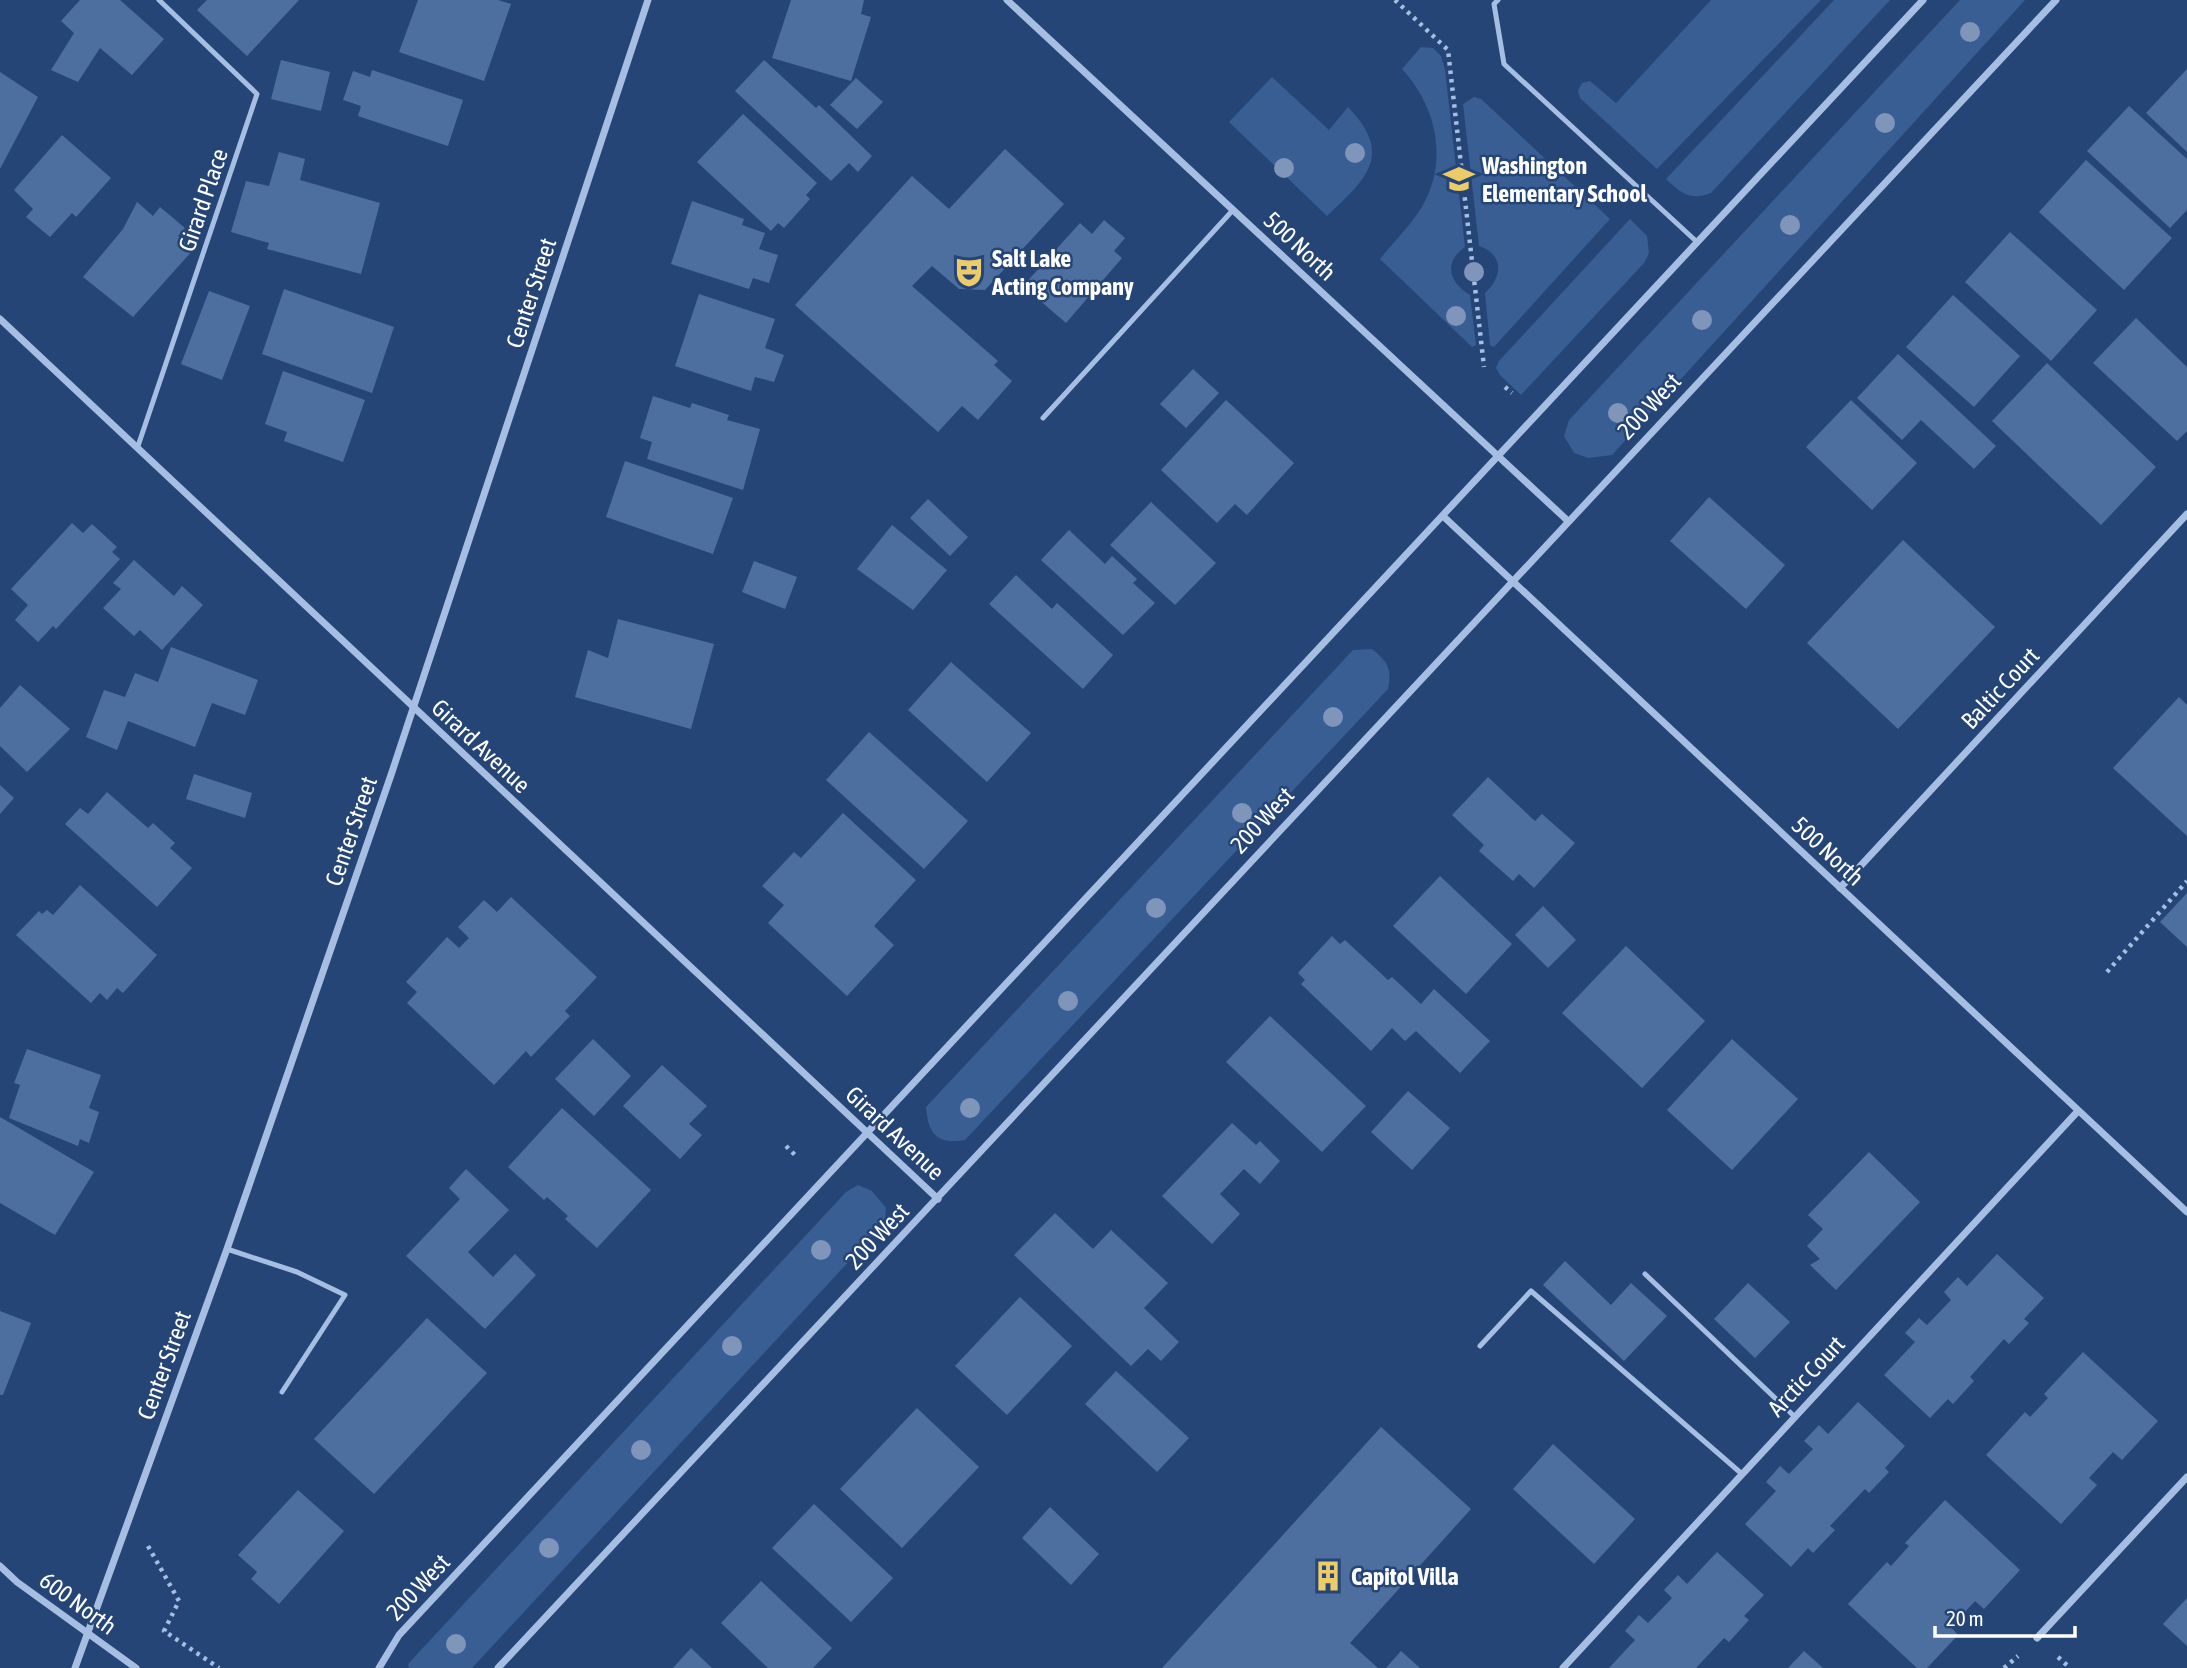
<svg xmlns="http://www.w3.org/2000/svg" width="2187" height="1668" viewBox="0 0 2187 1668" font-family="'Asap Condensed',sans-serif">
<rect width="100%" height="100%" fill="#254576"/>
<g fill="#385e94">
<polygon points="1711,0 1821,0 1657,169 1580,98 1578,90 1582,83 1590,81 1616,103"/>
<path d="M1834,0H1890L1711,193C1690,201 1681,193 1666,179Z"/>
<polygon points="1960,0 2025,0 1612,455 1588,458 1574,453 1564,436 1569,420"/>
<path d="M1421,47L1433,48L1441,56L1445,70L1465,247C1443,262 1449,283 1470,295L1476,345L1472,347L1380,259C1392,244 1407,229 1418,213C1450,166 1438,108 1402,69Z"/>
<path d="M1272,77L1329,130L1348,107C1394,155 1367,178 1327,216L1229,122Z"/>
<path d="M1474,97L1481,99L1610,219L1494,347L1490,345L1485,293C1503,277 1504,254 1479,246L1463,104Z"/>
<polygon points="1630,219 1647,236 1649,253 1644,263 1521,395 1500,375 1496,368 1499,361"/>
<path d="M1372,649C1388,662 1392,669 1388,689L965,1140C937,1145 928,1134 926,1107L1353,650Z"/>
<polygon points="858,1185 872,1191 886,1208 885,1219 878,1230 472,1668 409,1668 408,1664 846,1192"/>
</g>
<g fill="#4d6fa0">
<polygon points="80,0 120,0 164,39 132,75 100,48 78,82 51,70 74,33 61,21"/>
<polygon points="207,0 299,0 247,56 197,10"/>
<polygon points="418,0 498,0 511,4 484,81 399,52"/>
<polygon points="791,0 864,0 861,14 871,17 851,81 772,58"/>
<polygon points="281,60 330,72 321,111 271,99"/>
<polygon points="764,60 816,108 819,105 872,156 858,172 849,163 831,181 735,91"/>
<polygon points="2187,69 2187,152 2146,113"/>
<polygon points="372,70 463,100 448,146 358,116 361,106 343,100 353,71 370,77"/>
<polygon points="0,72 38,97 0,169"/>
<polygon points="856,78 883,102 857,129 830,105"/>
<polygon points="2129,106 2187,159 2187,210 2170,228 2087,151"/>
<polygon points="743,114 817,183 806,195 810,199 784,228 778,223 771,231 697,162"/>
<polygon points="62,135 111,178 76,217 72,213 50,237 26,217 33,209 14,190"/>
<polygon points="1005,149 1064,204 985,290 959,289 932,266 912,286 998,361 994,365 1012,381 978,420 962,406 938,432 795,305 912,176 949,209"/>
<polygon points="279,152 305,159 300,180 380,203 361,274 267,249 269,243 231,232 246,181 269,186"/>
<polygon points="2086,160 2172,238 2124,290 2039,212"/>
<polygon points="692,201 744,219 742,225 765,233 759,249 778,255 769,283 753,278 749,289 671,264"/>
<polygon points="137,202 153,216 160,207 185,228 178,236 193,250 133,317 83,277 123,229"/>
<polygon points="1104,220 1125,238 1114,251 1122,258 1066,323 1023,286 1080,223 1092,234"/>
<polygon points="2010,232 2097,310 2051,361 1965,282"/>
<polygon points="284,289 394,327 372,393 262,354"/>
<polygon points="209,291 250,306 222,380 181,364"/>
<polygon points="699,294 775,319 765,348 784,355 774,382 755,377 751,391 675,366"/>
<polygon points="1953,295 2020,356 1974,407 1906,347"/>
<polygon points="2136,318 2187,367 2187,431 2177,441 2093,363"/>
<polygon points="1898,354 1996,446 1974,469 1921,420 1902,440 1857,398"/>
<polygon points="2047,363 2156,467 2101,525 1992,421"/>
<polygon points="1193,369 1219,393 1186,428 1160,404"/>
<polygon points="283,371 365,400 343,462 284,441 287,432 265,424"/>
<polygon points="653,396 690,408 692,403 729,415 727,420 760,429 743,490 647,459 652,442 640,438"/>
<polygon points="1226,400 1294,463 1247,515 1235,504 1217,523 1161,470"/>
<polygon points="1851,400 1917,463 1872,510 1806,447"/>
<polygon points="625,461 733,498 713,554 606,517"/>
<polygon points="1709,497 1785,565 1746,609 1670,541"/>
<polygon points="928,499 968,537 950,556 910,518"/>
<polygon points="1151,502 1216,563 1175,605 1110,545"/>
<polygon points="72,523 83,533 92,524 117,547 112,552 120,559 56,629 53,626 38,642 15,620 28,605 11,589"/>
<polygon points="892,525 947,570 913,610 857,569"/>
<polygon points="1069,530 1105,564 1112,556 1137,579 1133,583 1155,603 1123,635 1041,560"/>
<polygon points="1903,540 1995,627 1898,729 1807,643"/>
<polygon points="134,560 174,596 182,586 203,605 162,650 140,630 134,636 103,608 121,589 113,583"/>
<polygon points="754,561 797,577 785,609 742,592"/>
<polygon points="1016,575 1052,609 1057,603 1113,655 1083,689 989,604"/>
<polygon points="618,619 714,644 691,729 575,697 588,650 608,658"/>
<polygon points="171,647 258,680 245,715 212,703 195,747 128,721 117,750 86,737 104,690 125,697 135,673 158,682"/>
<polygon points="951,662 1031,733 987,782 908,710"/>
<polygon points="20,685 70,729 27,772 0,746 0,708"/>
<polygon points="2179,697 2187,705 2187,836 2113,768"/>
<polygon points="869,732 968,821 924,869 826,780"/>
<polygon points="194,774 252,793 245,818 186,799"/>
<polygon points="1488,777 1535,821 1542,814 1575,843 1534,888 1519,874 1513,881 1479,851 1484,845 1452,815"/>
<polygon points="0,785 14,798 0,814"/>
<polygon points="107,792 148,828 153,823 175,843 170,848 192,868 157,907 65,824 80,808 88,814"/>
<polygon points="843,813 916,880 874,926 894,945 847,996 768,923 784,905 762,886 794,852 801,858"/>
<polygon points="1440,876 1512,944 1466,994 1393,926"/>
<polygon points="80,885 157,955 123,993 117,988 107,1000 100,993 91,1003 16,935 39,911 42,914 47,910 53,915"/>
<polygon points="2187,893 2187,947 2160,922"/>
<polygon points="511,897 597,977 565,1011 570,1016 531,1057 526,1051 494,1085 407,1003 417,992 406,982 447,937 459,948 469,938 458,927 484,900 497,912"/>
<polygon points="1543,906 1576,940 1548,968 1515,935"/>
<polygon points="1332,936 1340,944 1345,940 1388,980 1392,977 1421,1004 1434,989 1490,1041 1460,1073 1416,1031 1405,1041 1392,1028 1371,1051 1301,984 1305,980 1298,973"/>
<polygon points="1626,946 1705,1021 1642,1088 1562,1013"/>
<polygon points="1270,1016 1366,1106 1322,1152 1226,1062"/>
<polygon points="593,1039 631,1076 594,1116 555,1079"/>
<polygon points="1732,1039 1798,1099 1732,1170 1667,1110"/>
<polygon points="27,1049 101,1075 89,1108 99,1112 89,1143 80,1139 78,1146 9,1118 20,1085 14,1083"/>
<polygon points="662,1065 707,1106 689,1124 702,1135 680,1159 623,1106"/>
<polygon points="1408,1091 1450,1128 1412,1170 1371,1132"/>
<polygon points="562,1108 651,1190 597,1248 565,1219 568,1216 547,1197 544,1200 508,1167"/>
<polygon points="0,1117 94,1172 55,1235 0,1203"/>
<polygon points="1232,1123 1256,1145 1260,1141 1280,1161 1260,1184 1244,1169 1220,1194 1240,1214 1212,1244 1162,1196"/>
<polygon points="1869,1152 1920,1202 1836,1290 1810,1265 1820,1259 1807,1246 1823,1229 1808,1215"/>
<polygon points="466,1169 509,1210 468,1252 493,1277 515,1254 536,1275 485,1329 406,1256 460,1199 449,1188"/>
<polygon points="1055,1213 1093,1249 1111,1230 1168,1283 1144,1308 1179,1342 1161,1361 1148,1349 1131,1366 1014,1255"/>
<polygon points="1997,1254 2044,1298 2024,1319 2029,1323 2009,1344 2004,1339 1970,1377 1974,1381 1953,1404 1948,1399 1930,1418 1884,1375 1915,1342 1905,1333 1919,1318 1927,1325 1951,1300 1944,1292 1958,1277 1967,1286"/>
<polygon points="1565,1261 1611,1305 1631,1283 1667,1316 1624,1361 1543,1285"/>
<polygon points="1748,1283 1790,1322 1755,1358 1714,1319"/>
<polygon points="1020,1297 1072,1346 1007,1415 955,1366"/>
<polygon points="0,1311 31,1323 3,1395 0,1395"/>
<polygon points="427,1318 487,1373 374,1494 314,1439"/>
<polygon points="2083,1352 2158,1421 2122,1460 2113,1452 2089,1478 2097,1485 2061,1524 1986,1455 2025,1412 2030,1417 2048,1398 2044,1394"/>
<polygon points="1116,1371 1189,1438 1157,1472 1085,1404"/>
<polygon points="1858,1402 1905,1446 1885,1468 1889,1472 1869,1493 1865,1489 1830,1526 1835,1530 1813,1553 1808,1548 1791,1567 1745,1524 1776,1491 1766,1482 1780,1466 1789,1474 1813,1449 1804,1441 1819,1425 1828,1434"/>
<polygon points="917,1408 979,1467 902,1548 840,1489"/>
<polygon points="1381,1427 1471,1509 1350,1643 1378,1668 1162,1668"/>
<polygon points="1553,1444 1635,1519 1594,1564 1513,1489"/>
<polygon points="298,1490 344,1531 279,1604 251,1579 257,1572 238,1555"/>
<polygon points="1945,1500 2020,1570 1984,1609 1975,1601 1951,1627 1958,1635 1927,1668 1917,1668 1848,1604 1887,1562 1891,1566 1909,1546 1905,1543"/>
<polygon points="814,1504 893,1578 851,1622 772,1548"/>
<polygon points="1050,1507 1099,1554 1071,1585 1022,1538"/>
<polygon points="1717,1552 1764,1595 1744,1616 1749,1620 1729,1642 1724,1638 1696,1668 1609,1668 1635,1640 1625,1631 1639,1615 1648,1623 1672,1598 1664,1590 1678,1575 1687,1584"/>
<polygon points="761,1581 832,1648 813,1668 768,1668 721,1623"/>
<polygon points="2187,1598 2187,1646 2163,1624"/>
<polygon points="691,1648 712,1668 673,1668"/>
<polygon points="1401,1651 1420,1668 1386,1668"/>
<polygon points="1804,1651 1823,1668 1788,1668"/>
</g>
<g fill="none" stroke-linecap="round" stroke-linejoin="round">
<g stroke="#a6bee2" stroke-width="4.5" stroke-dasharray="3.5 5" stroke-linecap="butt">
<polyline points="1395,0 1448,50 1484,367"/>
<polyline points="1505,387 1512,393"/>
<polyline points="2107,972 2187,881"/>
<polyline points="786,1146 796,1156"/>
<polyline points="148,1546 179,1601 164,1631 219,1668"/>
<polyline points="2058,1657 2070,1668"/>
<polyline points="2004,1668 2018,1656"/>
</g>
<g stroke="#a6bee2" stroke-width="5">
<polyline points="1498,0 1494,4 1504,64 1697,242"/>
<polyline points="1043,418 1233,210"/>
<polyline points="138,446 257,94 159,0"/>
<polyline points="227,1249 297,1272 345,1295 282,1392"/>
<polyline points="1645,1274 1795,1417"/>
<polyline points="1480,1346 1531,1291 1742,1474"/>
</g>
<g stroke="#a6bee2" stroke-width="7">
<polyline points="1007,0 1568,521"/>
<polyline points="0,319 938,1199"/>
<polyline points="1444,517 2187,1212"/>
<polyline points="1840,888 2187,514"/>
<polyline points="0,1566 17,1582 136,1668"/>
<polyline points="2037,1638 2187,1477"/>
<polyline points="75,1668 227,1249 391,775 648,0"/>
<polyline points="379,1668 399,1635 1923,0"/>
<polyline points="498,1668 2056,0"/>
<polyline points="1563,1668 2078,1111"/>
</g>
</g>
<g fill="#7f96ba">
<circle cx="1970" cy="32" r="10"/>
<circle cx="1885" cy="123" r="10"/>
<circle cx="1355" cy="153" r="10"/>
<circle cx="1284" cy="168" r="10"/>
<circle cx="1790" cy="225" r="10"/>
<circle cx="1474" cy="272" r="10"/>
<circle cx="1456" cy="316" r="10"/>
<circle cx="1702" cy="320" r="10"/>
<circle cx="1618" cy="413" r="10"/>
<circle cx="1333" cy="717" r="10"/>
<circle cx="1242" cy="813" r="10"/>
<circle cx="1156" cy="908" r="10"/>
<circle cx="1068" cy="1001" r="10"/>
<circle cx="970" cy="1108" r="10"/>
<circle cx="821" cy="1250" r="10"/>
<circle cx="732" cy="1346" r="10"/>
<circle cx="641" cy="1450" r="10"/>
<circle cx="549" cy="1548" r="10"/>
<circle cx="456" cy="1644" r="10"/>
</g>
<defs>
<g id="school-bare" transform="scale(2.415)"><path d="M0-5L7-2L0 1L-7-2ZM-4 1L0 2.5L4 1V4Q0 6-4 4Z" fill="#eccc6a" stroke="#254576" stroke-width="2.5" paint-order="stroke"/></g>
<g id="theatre-bare" transform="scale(2.415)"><path d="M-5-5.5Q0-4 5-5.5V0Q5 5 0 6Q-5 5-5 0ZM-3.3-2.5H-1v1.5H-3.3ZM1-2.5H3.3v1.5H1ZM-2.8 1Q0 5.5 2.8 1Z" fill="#eccc6a" stroke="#254576" stroke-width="2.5" paint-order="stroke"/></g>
<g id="building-bare" transform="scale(2.415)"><path d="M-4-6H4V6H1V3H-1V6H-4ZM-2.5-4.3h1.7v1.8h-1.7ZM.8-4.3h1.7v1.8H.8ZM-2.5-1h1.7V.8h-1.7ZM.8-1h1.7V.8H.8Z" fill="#eccc6a" stroke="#254576" stroke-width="2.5" paint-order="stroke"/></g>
</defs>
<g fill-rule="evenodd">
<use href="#school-bare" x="1459" y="179"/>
<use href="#theatre-bare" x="969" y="272"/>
<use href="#building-bare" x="1328" y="1576"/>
</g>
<g text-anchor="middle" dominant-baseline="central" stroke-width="5" stroke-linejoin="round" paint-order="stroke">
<g font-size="24" font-weight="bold" fill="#fff" stroke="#254576" text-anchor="start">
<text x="1482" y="165">Washington<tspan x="1482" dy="28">Elementary School</tspan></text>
<text x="992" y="258">Salt Lake<tspan x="992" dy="28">Acting Company</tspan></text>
<text x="1351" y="1576">Capitol Villa</text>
</g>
<g font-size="24" fill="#fff" stroke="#254576">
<text transform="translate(203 200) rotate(-71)">Girard Place</text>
<text transform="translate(1300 246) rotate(43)">500 North</text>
<text transform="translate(531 293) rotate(-72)">Center Street</text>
<text transform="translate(1649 406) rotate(-47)">200 West</text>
<text transform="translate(2000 688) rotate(-47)">Baltic Court</text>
<text transform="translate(481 746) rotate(43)">Girard Avenue</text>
<text transform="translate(1262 820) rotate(-47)">200 West</text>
<text transform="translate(351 831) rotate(-71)">Center Street</text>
<text transform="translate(1828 851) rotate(43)">500 North</text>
<text transform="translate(895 1133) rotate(43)">Girard Avenue</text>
<text transform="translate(877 1236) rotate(-47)">200 West</text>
<text transform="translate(164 1365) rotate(-70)">Center Street</text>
<text transform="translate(1806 1376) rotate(-47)">Arctic Court</text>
<text transform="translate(418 1587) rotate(-47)">200 West</text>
<text transform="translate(78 1603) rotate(36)">600 North</text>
</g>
</g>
<path d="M1935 1626v10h140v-10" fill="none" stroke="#ffffff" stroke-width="3.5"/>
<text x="1946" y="1626" font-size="21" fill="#ffffff" stroke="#254576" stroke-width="5" paint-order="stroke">20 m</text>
</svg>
